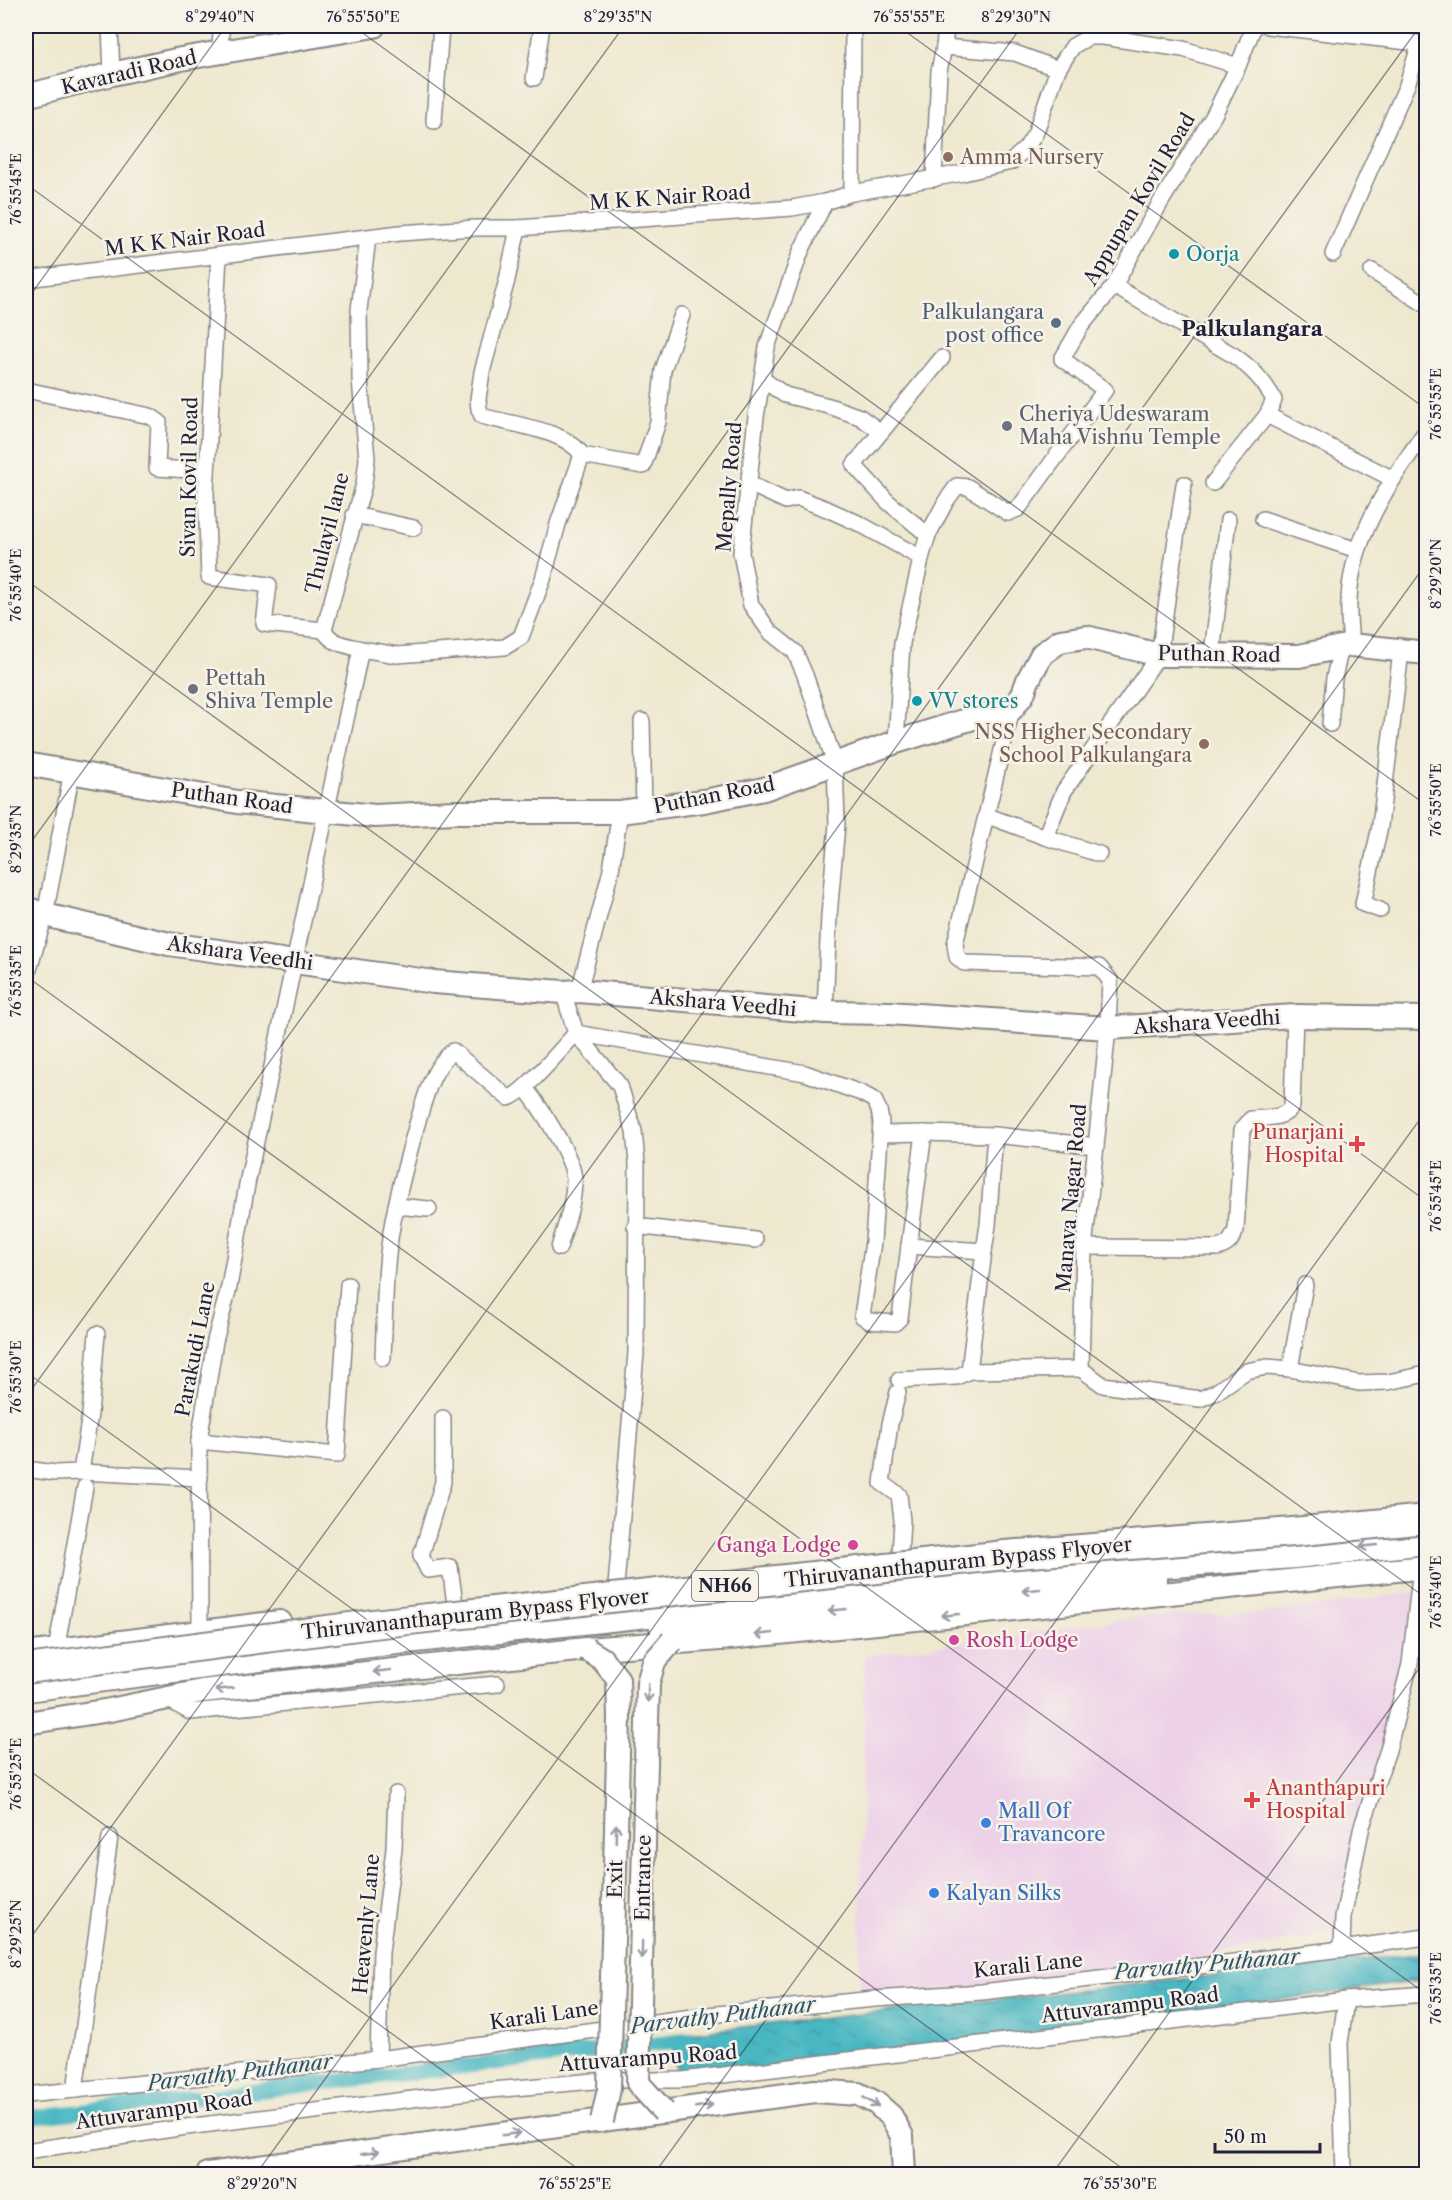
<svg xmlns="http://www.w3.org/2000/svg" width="1452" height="2200" viewBox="0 0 1452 2200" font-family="'Libre Caslon Text',serif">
<defs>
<pattern id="water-ripples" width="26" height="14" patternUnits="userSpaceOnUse" patternTransform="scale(1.5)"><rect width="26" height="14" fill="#48b7c2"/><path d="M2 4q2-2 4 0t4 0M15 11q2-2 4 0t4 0" fill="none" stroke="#3c949f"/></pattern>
</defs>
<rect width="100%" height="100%" fill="#f7f3e8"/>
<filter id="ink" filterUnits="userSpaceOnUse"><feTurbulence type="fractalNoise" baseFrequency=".0167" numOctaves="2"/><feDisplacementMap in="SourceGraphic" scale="12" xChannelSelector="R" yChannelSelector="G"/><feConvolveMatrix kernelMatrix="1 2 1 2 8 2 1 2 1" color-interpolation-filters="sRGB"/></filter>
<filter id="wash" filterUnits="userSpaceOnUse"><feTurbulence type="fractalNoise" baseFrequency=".008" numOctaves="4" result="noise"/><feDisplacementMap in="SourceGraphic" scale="24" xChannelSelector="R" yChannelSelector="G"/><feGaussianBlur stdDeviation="1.35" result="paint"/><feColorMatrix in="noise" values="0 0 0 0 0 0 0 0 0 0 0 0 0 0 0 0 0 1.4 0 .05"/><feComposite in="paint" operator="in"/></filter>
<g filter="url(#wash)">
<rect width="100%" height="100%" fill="#eee8cf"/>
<polygon fill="#edd1e9" points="1416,1592 1390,1749 1339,1932 1114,1973 859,1998 865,1656 1142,1617 1274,1612"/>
<polygon fill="url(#water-ripples)" stroke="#356c7e" stroke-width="1.5" points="1426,1953 1426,1980 679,2079 669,2035"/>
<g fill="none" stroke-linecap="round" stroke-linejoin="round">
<polyline stroke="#48b7c2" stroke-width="15" points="26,2118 690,2040"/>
</g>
</g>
<g filter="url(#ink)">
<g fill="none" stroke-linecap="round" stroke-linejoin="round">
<g stroke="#888585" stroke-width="18">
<g id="street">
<polyline points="110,26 112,74"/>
<polyline points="1268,26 1426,44"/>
<polyline points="944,47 1015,53 1058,69"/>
<polyline points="219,53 222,26"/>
<polyline points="534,78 542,26"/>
<polyline points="434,121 441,26"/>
<polyline points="934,179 939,71 944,47 946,26"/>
<polyline points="852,193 853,26"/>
<polyline points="1333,254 1407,85 1420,43"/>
<polyline points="219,256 206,492 209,577 269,585 264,624 324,630"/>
<polyline points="1372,271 1426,305"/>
<polyline points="26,279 400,233 475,228 518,228 792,208 825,202 852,193 963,173 1011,162 1026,148 1035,134 1058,69 1073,46 1089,37 1103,37 1183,49 1238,66"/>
<path d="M1114,286L1233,355C1249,366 1265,382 1274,400L1267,415L1213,483"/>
<polyline points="762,379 785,395 829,406 860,417 881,432"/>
<polyline points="26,390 150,416 159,422 157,468 207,471"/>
<polyline points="1267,415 1393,479"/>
<polyline points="582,455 643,466 658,422 663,370 682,315"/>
<polyline points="749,484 786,501 798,498 827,509 860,524 921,558"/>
<polyline points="354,515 414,528"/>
<polyline points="1263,519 1357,550"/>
<polyline points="928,535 888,502 854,465 942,358"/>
<path d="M1351,645C1349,622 1347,598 1352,575C1361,523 1396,473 1426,431"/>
<path d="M361,649L397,655L505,647L521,637L543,579L558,524L582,455C565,429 511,425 482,416L479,409L478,399L482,372L507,280L518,228"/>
<polyline points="1212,654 1228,520"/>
<polyline points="1012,709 955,944 957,957 964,963 1099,967 1110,980 1108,1028 1096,1146 1084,1247 1081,1369 1103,1385 1200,1399 1216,1392 1246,1371 1267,1367 1290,1369 1359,1383 1388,1382 1426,1374"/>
<polyline points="642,721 644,809"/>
<polyline points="1330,724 1334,678 1341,647"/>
<polyline points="896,742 902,643 922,555 928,535 946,501 957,486 968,487 1008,513 1018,509 1105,390 1062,359 1081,326 1114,286 1159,205 1214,115 1238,66 1254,26"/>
<polyline points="988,816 1045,837 1099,854"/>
<polyline points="1045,837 1064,791 1159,655 1184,484"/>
<polyline points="1380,910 1363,904 1380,826 1401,651"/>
<polyline points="26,980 45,915 72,771"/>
<polyline points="579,991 611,870 620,812"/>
<polyline points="563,992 576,1033 620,1086 634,1131 637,1163 636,1353 616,1586"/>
<polyline points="825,1012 829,916 837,824 835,763 805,675 795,652 770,632 751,605 741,553 756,417 767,347 801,251 825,202"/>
<path d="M525,1088C539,1105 575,1159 574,1181C574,1204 565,1226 559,1248"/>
<polyline points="881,1134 924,1133"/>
<polyline points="995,1135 924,1133 909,1246 984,1251 988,1225 995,1135 1096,1146"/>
<polyline points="396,1206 429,1209"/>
<polyline points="635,1226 755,1240"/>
<path d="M1084,1247L1217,1248C1228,1246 1231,1241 1236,1230L1242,1130L1251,1119C1265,1117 1284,1120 1292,1106L1295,1016"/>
<path d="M348,1285L337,1455L199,1441L215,1341L229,1287L248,1179L361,649C346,645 331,644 324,630L364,484L367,459L360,379L359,310L368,238"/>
<path d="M383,1358C385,1313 384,1266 393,1221C399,1189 408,1156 417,1124C425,1099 431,1068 453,1051L508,1098C523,1095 563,1047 576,1033L805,1073L861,1093L874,1100L879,1110L881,1122L873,1242L862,1316L869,1321L895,1323L900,1318L909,1246"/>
<polyline points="1290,1369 1305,1285"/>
<polyline points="969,1371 984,1251"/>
<polyline points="899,1380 957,1377 969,1371 1081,1369"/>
<polyline points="898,1392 890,1424 882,1483 899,1495 902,1520 900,1556"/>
<polyline points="443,1418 443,1482 421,1556 428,1570 450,1567 455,1604"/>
<polyline points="199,1441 200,1632"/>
<polyline points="26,1469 55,1473 81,1472 90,1414 97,1334"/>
<polyline points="81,1472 200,1478"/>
<polyline points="56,1651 85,1487"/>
<polyline points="167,1699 190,1712 497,1684"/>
<polyline points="1342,1949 1343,1917 1362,1826 1388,1750 1410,1664 1421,1567 1426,1556"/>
<polyline points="378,2059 381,1952 394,1849 396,1794"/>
<polyline points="75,2090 110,1837"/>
<polyline points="26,2095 378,2059 707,2015 875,1999 982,1992 1342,1949 1426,1937"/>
<polyline points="26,2151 186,2127 469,2092 605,2080 682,2080 1346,2000 1426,1994"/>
<polyline points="1344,2174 1340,2043 1346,2000"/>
</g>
</g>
<g stroke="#888585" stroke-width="26">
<g id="secondary">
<polyline points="26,96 112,74 181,59 374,26"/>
<polyline points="26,764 237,802 375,816 454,812 620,812 704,801 764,789 896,742 973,718 1012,709 1023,694 1028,680 1042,654 1060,641 1086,637 1159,655 1299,656 1351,645 1426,653"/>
<polyline points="26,908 45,915 169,944 434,982 563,992 579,991 825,1012 889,1013 1108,1028 1295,1016 1426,1018"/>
<polyline points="661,1628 1051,1588 1156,1579"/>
<polyline points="26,1654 280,1622"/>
<polyline points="26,1723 110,1710 202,1691 586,1649 720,1639 1426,1567"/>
<polyline points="208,2174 815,2091 858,2094 876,2103 891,2116 902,2136 904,2174"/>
</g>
</g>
<g stroke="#888585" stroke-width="32">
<polyline id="highway" points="26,1687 378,1642 769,1600 1011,1575 1294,1554 1426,1540"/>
</g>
<use href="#street" stroke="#fff" stroke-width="15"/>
<use href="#secondary" stroke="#fff" stroke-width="22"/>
<use href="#highway" stroke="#fff" stroke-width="28"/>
<g stroke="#888585" stroke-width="26" stroke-linecap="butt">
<g id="secondary-bridge">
<polyline points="586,1649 602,1659 618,1679 619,1718 609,2089 602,2121"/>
<polyline points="664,2112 638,2083 648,1683 654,1662 672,1641"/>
</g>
</g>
<g stroke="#888585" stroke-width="32" stroke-linecap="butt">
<polyline id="highway-bridge" points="26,1669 373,1624 1005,1555 1293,1532 1426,1519"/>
</g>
<use href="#secondary-bridge" stroke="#fff" stroke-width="22"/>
<use href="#highway-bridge" stroke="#fff" stroke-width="28"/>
</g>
<defs><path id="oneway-shaft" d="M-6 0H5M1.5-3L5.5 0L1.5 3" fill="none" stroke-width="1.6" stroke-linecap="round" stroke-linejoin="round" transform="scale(1.5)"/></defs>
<g stroke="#9c9ca7">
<use href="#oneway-shaft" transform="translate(1368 1546) rotate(174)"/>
<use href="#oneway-shaft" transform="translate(1031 1590) rotate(174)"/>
<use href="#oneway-shaft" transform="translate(837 1610) rotate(174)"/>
<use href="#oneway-shaft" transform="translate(950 1615) rotate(174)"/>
<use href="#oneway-shaft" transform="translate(764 1634) rotate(174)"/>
<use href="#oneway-shaft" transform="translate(382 1671) rotate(174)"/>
<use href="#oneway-shaft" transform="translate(224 1689) rotate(174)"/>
<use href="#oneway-shaft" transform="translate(648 1693) rotate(92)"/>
<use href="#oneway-shaft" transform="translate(616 1833) rotate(-89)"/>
<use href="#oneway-shaft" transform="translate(642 1950) rotate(91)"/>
<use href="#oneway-shaft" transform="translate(871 2102) rotate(31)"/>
<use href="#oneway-shaft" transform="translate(704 2106) rotate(-8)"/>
<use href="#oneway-shaft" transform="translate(511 2134) rotate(-8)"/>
<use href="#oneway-shaft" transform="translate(370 2153) rotate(-8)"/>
</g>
</g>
<path fill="none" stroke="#22223b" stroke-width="1.5" stroke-opacity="0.45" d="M353,26L1426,805M898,26L1426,409M26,184L1426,1201M26,301L226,26M26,580L1426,1598M26,849L624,26M26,976L1426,1994M26,1372L1130,2174M26,1397L1022,26M26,1768L585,2174M26,1944L1420,26M26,2164L40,2174M256,2174L1426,564M654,2174L1426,1111M1052,2174L1426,1659"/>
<g fill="#8d6e63" stroke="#f7f3e8" stroke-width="2">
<circle cx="948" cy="157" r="6"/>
<circle cx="1204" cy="744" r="6"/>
</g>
<g fill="#0f9aa8" stroke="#f7f3e8" stroke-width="2">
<circle cx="1174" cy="254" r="6"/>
<circle cx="917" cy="701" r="6"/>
</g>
<circle fill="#5c6f8a" stroke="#f7f3e8" stroke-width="2" cx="1056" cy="323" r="6"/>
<g fill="#6b7280" stroke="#f7f3e8" stroke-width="2">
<circle cx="1007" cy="426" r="6"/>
<circle cx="193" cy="689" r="6"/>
</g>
<g fill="#e0444e" stroke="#f7f3e8" stroke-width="2">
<path d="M1354 1135h6v6h6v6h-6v6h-6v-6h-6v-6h6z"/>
<path d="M1249 1791h6v6h6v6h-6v6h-6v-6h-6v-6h6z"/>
</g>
<g fill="#d1479c" stroke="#f7f3e8" stroke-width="2">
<circle cx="853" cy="1545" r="6"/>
<circle cx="954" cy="1640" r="6"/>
</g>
<g fill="#3f7fe0" stroke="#f7f3e8" stroke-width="2">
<circle cx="986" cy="1823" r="6"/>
<circle cx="934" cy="1893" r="6"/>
</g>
<g text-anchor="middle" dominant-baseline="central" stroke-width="5" stroke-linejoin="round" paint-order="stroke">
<rect fill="#f7f3e8" stroke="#62616f" stroke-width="1.5" x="692" y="1571" width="66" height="30" rx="4.5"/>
<g font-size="18" font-weight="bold" fill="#22223b">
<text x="725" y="1586">NH66</text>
</g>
<g font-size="20" fill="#22223b" stroke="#f7f3e8">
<text transform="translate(129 72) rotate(-13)">Kavaradi Road</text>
<text transform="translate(670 197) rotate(-4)">M K K Nair Road</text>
<text transform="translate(1139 199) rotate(-59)">Appupan Kovil Road</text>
<text transform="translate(185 239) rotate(-7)">M K K Nair Road</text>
<text transform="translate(189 477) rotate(-89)">Sivan Kovil Road</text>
<text transform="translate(729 487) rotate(-85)">Mepally Road</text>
<text transform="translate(327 533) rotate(-76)">Thulayil lane</text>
<text transform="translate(1219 654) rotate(1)">Puthan Road</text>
<text transform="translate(714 795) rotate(-11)">Puthan Road</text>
<text transform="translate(232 798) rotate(8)">Puthan Road</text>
<text transform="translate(240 953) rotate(8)">Akshara Veedhi</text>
<text transform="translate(723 1003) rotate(5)">Akshara Veedhi</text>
<text transform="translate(1207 1022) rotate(-4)">Akshara Veedhi</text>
<text transform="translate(1071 1198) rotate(-85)">Manava Nagar Road</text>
<text transform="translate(195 1349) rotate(-79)">Parakudi Lane</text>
<text transform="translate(958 1562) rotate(-6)">Thiruvananthapuram Bypass Flyover</text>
<text transform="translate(475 1614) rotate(-6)">Thiruvananthapuram Bypass Flyover</text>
<text transform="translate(643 1878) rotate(-89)">Entrance</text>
<text transform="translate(615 1879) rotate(-89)">Exit</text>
<text transform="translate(366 1924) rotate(-85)">Heavenly Lane</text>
<text transform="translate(1028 1965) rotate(-6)">Karali Lane</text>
<text transform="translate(1130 2005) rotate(-7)">Attuvarampu Road</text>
<text transform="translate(544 2015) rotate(-8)">Karali Lane</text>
<text transform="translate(648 2058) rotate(-4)">Attuvarampu Road</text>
<text transform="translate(164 2110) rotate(-8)">Attuvarampu Road</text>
</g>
<g font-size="20" fill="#785e54" stroke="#f7f3e8" text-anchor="start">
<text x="960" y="157">Amma Nursery</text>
<text x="1192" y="732" text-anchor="end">NSS Higher Secondary<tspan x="1192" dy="23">School Palkulangara</tspan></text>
</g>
<g font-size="20" fill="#0d838f" stroke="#f7f3e8" text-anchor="start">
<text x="1186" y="254">Oorja</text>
<text x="929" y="701">VV stores</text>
</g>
<g font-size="20" fill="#4e5e75" stroke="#f7f3e8" text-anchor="end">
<text x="1044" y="312">Palkulangara<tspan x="1044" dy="23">post office</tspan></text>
</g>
<g font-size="20" fill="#5b616d" stroke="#f7f3e8" text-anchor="start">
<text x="1019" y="414">Cheriya Udeswaram<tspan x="1019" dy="23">Maha Vishnu Temple</tspan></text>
<text x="205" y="678">Pettah<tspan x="205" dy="23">Shiva Temple</tspan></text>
</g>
<g font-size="20" fill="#be3a42" stroke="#f7f3e8" text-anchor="end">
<text x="1344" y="1132">Punarjani<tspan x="1344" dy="23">Hospital</tspan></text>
<text x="1266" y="1788" text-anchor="start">Ananthapuri<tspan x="1266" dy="23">Hospital</tspan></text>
</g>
<g font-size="20" fill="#b23c85" stroke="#f7f3e8" text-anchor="end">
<text x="841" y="1545">Ganga Lodge</text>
<text x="966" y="1640" text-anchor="start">Rosh Lodge</text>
</g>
<g font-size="20" fill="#366cbe" stroke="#f7f3e8" text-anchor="start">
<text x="998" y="1811">Mall Of<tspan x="998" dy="23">Travancore</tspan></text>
<text x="946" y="1893">Kalyan Silks</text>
</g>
<g font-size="21" font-weight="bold" fill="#22223b" stroke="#f7f3e8">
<text x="1252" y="328">Palkulangara</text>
</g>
<g font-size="21" font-style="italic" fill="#2f566a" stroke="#f7f3e8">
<text transform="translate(1207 1964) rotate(-5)">Parvathy Puthanar</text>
<text transform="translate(723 2015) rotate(-7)">Parvathy Puthanar</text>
<text transform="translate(240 2072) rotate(-7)">Parvathy Puthanar</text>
</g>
</g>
<rect width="1452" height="2200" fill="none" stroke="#f7f3e8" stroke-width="66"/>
<path d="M1215 2143v9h105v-9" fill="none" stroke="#22223b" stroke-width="3"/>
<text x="1224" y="2143" font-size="18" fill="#22223b" stroke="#f7f3e8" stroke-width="4.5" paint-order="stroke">50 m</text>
<rect x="33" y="33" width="1386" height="2134" fill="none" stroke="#22223b" stroke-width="2"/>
<g font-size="15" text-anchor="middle" fill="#22223b">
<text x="220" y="22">8°29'40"N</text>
<text x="363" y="22">76°55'50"E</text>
<text x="618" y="22">8°29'35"N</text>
<text x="909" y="22">76°55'55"E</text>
<text x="1016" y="22">8°29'30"N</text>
<text transform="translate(16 189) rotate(-90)" y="5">76°55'45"E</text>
<text transform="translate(1436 404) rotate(-90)" y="5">76°55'55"E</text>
<text transform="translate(1436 574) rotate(-90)" y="5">8°29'20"N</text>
<text transform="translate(16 585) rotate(-90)" y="5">76°55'40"E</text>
<text transform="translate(1436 800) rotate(-90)" y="5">76°55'50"E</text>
<text transform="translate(16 839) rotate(-90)" y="5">8°29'35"N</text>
<text transform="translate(16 981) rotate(-90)" y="5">76°55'35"E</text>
<text transform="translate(1436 1196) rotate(-90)" y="5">76°55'45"E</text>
<text transform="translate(16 1377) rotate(-90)" y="5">76°55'30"E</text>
<text transform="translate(1436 1592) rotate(-90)" y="5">76°55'40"E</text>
<text transform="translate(16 1774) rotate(-90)" y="5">76°55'25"E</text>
<text transform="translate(16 1934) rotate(-90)" y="5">8°29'25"N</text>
<text transform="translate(1436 1988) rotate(-90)" y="5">76°55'35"E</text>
<text x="262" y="2189">8°29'20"N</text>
<text x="575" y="2189">76°55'25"E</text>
<text x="1120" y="2189">76°55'30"E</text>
</g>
</svg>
